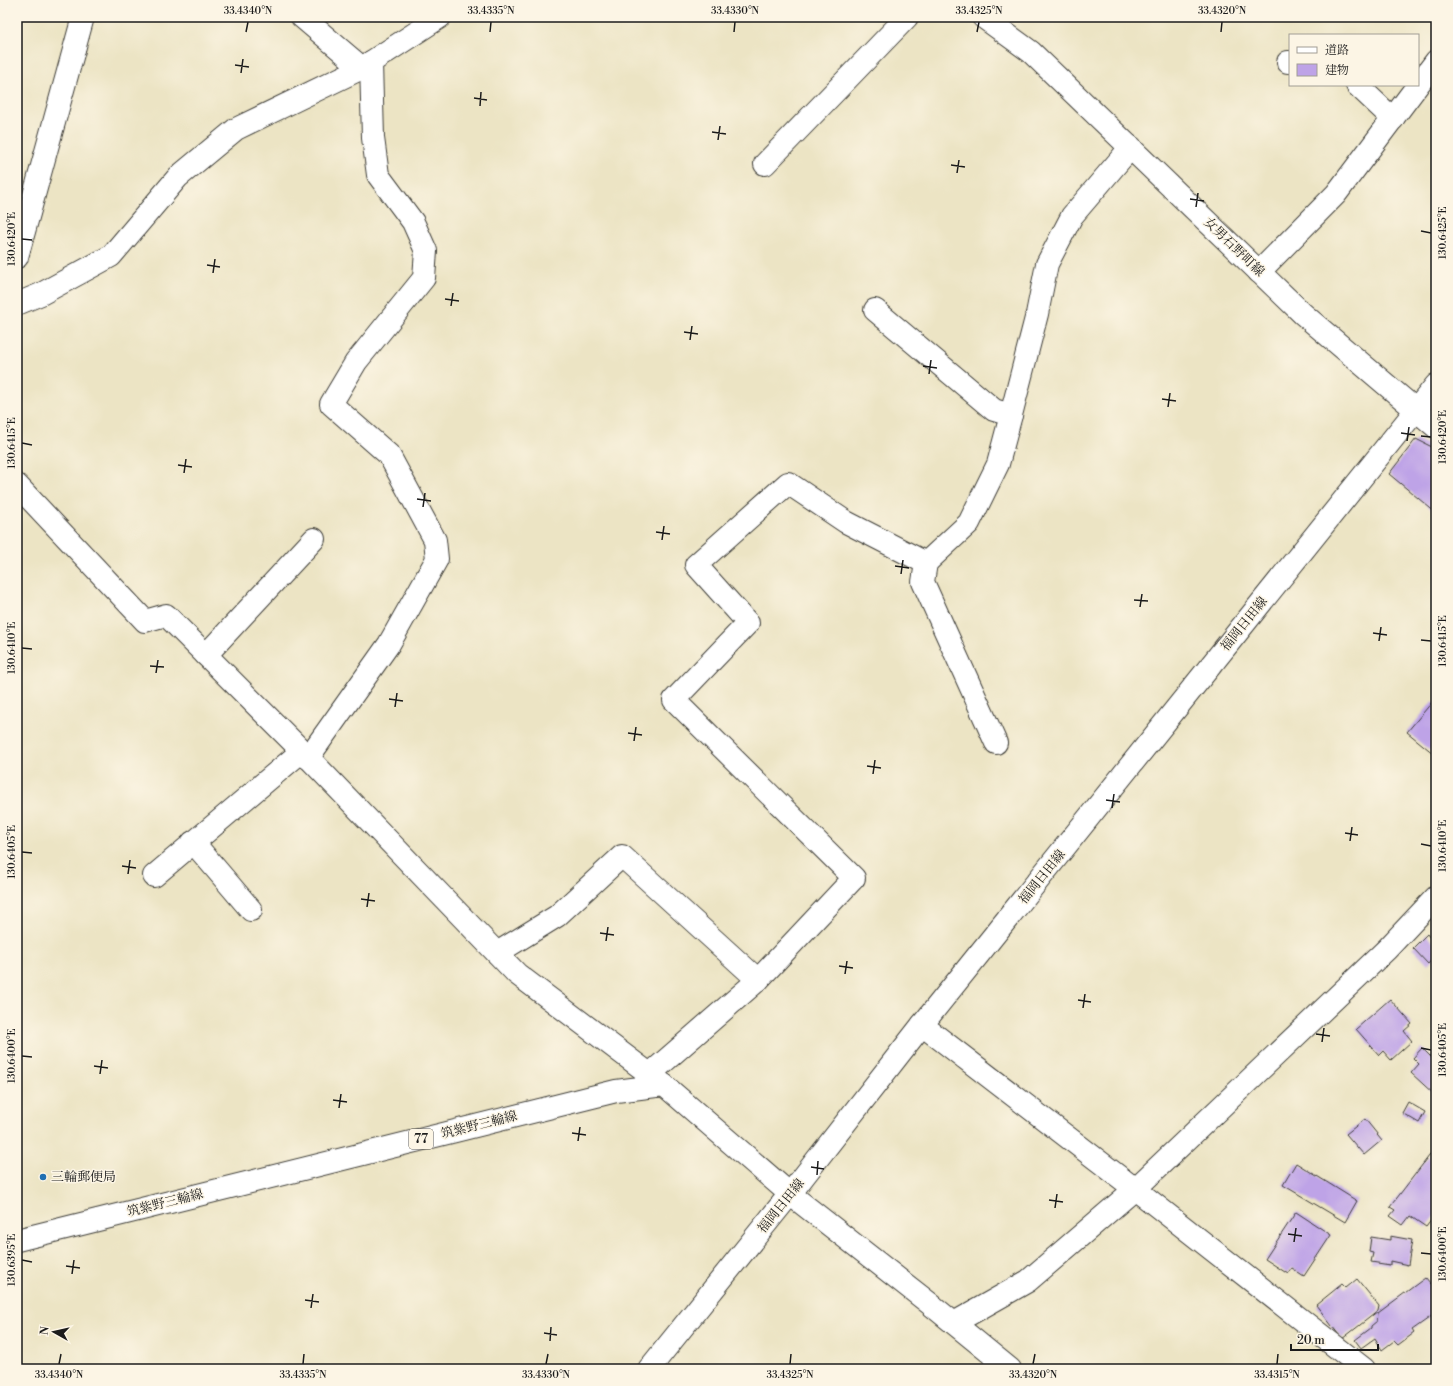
<svg xmlns="http://www.w3.org/2000/svg" width="1453" height="1386" viewBox="0 0 1453 1386" font-family="'Libre Bodoni','Noto Serif JP',serif">
<rect width="100%" height="100%" fill="#fcf5e5"/>
<filter id="ink" filterUnits="userSpaceOnUse"><feTurbulence type="fractalNoise" baseFrequency=".025" numOctaves="2"/><feDisplacementMap in="SourceGraphic" scale="8" xChannelSelector="R" yChannelSelector="G"/><feConvolveMatrix kernelMatrix="1 2 1 2 8 2 1 2 1" color-interpolation-filters="sRGB"/></filter>
<filter id="wash" filterUnits="userSpaceOnUse"><feTurbulence type="fractalNoise" baseFrequency=".012" numOctaves="4" result="noise"/><feDisplacementMap in="SourceGraphic" scale="16" xChannelSelector="R" yChannelSelector="G"/><feGaussianBlur stdDeviation="0.9" result="paint"/><feColorMatrix in="noise" values="0 0 0 0 0 0 0 0 0 0 0 0 0 0 0 0 0 1.4 0 .05"/><feComposite in="paint" operator="in"/></filter>
<g filter="url(#wash)">
<rect width="100%" height="100%" fill="#ece4c4"/>
<g id="blocks">
<g fill="#bea3e7">
<polygon points="1416,439 1436,449 1436,513 1389,474"/>
<polygon points="1433,701 1436,704 1436,759 1435,759 1434,754 1407,732"/>
<polygon points="1427,934 1436,946 1436,955 1428,964 1413,948"/>
<polygon points="1390,999 1412,1024 1404,1031 1412,1041 1391,1060 1383,1051 1379,1055 1356,1029"/>
<polygon points="1422,1048 1433,1059 1436,1056 1436,1096 1411,1073 1419,1064 1413,1058"/>
<polygon points="1408,1102 1425,1112 1419,1123 1402,1113"/>
<polygon points="1365,1119 1382,1140 1364,1155 1346,1134"/>
<polygon points="1436,1147 1436,1214 1426,1227 1410,1216 1403,1225 1390,1216 1395,1210 1390,1207"/>
<polygon points="1296,1163 1357,1201 1345,1222 1283,1185"/>
<polygon points="1296,1212 1331,1235 1304,1276 1292,1268 1288,1274 1265,1259"/>
<polygon points="1390,1236 1412,1240 1408,1265 1390,1261 1390,1265 1371,1262 1373,1253 1369,1252 1371,1237 1390,1240"/>
<polygon points="1425,1278 1431,1285 1436,1282 1436,1313 1412,1330 1414,1333 1398,1345 1394,1341 1382,1350 1375,1338 1361,1348 1355,1340 1371,1328 1371,1326 1377,1321 1378,1313"/>
<polygon points="1357,1279 1379,1306 1378,1311 1342,1339 1316,1305 1342,1284 1346,1288"/>
</g>
</g>
</g>
<g filter="url(#ink)">
<use href="#blocks" fill-opacity="0" stroke="#3b3a35" stroke-width="1"/>
<g fill="none" stroke-linecap="round" stroke-linejoin="round">
<g stroke="#3b3a35" stroke-width="24">
<g id="street">
<polyline points="302,17 362,68"/>
<polyline points="1288,62 1290,62"/>
<polyline points="1357,85 1393,119"/>
<polyline points="765,164 907,17"/>
<polyline points="17,257 83,17"/>
<polyline points="1259,272 1336,194 1436,61"/>
<polyline points="17,304 41,294 111,256 178,177 236,129 362,68 440,17"/>
<polyline points="1416,410 1436,427"/>
<polyline points="1011,415 1037,314 1047,264 1072,216 1131,147"/>
<polyline points="17,485 145,621 166,615 302,751 517,974 664,1085"/>
<polyline points="926,563 923,582 996,743"/>
<polyline points="206,655 314,539"/>
<polyline points="308,758 389,644 437,559 435,540 389,455 331,404 356,362 424,278 426,251 413,222 378,175 373,138 371,62"/>
<polyline points="193,842 251,910"/>
<polyline points="154,876 302,751"/>
<polyline points="497,953 557,916 622,856 758,980 650,1074"/>
<polyline points="758,980 854,878 674,700 748,623 696,565 788,483 846,522 926,563 969,523 998,464 1011,415 994,410 875,310"/>
<polyline points="922,1025 1135,1189 1364,1369"/>
<polyline points="790,1194 929,1303 1010,1369"/>
<polyline points="954,1323 1028,1281 1135,1189 1387,949 1436,897"/>
</g>
</g>
<g stroke="#3b3a35" stroke-width="24">
<g id="secondary">
<polyline points="983,17 1031,52 1303,314 1416,410"/>
<polyline points="649,1369 790,1194 922,1025 1436,385"/>
</g>
</g>
<g stroke="#3b3a35" stroke-width="24">
<polyline id="primary" points="17,1240 616,1091 664,1085 790,1194"/>
</g>
<use href="#street" stroke="#fff" stroke-width="22"/>
<use href="#secondary" stroke="#fff" stroke-width="22"/>
<use href="#primary" stroke="#fff" stroke-width="22"/>
</g>
</g>
<path fill="none" stroke="#1c1c1c" stroke-width="1.5" d="M246,32L248,22M490,32L491,22M734,32L735,22M977,32L979,22M1221,32L1222,22M235,65L249,67M241,73L243,59M474,98L487,100M480,106L481,92M712,132L726,134M718,140L720,126M951,165L965,167M957,173L959,160M1190,199L1204,201M1196,207L1198,193M1421,231L1431,233M22,239L32,240M207,265L220,267M213,273L215,259M445,299L459,301M451,306L453,293M684,332L698,334M690,340L692,326M923,366L937,368M929,374L931,360M1162,399L1176,401M1168,407L1170,393M1401,433L1415,435M1421,436L1431,437M1407,441L1409,427M22,443L32,445M178,465L192,467M184,473L186,459M417,499L431,501M423,507L425,493M656,532L670,534M662,540L664,526M895,566L909,568M901,574L903,560M1134,600L1148,601M1140,607L1142,594M1373,633L1387,635M1421,640L1431,641M1379,641L1381,627M22,648L32,649M150,666L164,667M156,673L158,660M389,699L403,701M395,707L397,693M628,733L642,735M634,741L636,727M867,766L881,768M873,774L875,760M1106,800L1120,802M1112,808L1114,794M1345,833L1358,835M1350,841L1352,827M1421,844L1431,846M22,852L32,853M122,866L136,868M128,874L130,860M361,899L375,901M367,907L369,893M600,933L614,935M606,941L608,927M839,966L853,968M845,974L847,961M1078,1000L1091,1002M1083,1008L1085,994M1316,1034L1330,1036M1322,1042L1324,1028M1421,1048L1431,1050M22,1056L32,1057M94,1066L108,1068M100,1074L102,1060M333,1100L347,1102M339,1108L341,1094M572,1133L586,1135M578,1141L580,1127M811,1167L824,1169M817,1175L818,1161M1049,1200L1063,1202M1055,1208L1057,1194M1288,1234L1302,1236M1294,1242L1296,1228M1421,1253L1431,1254M22,1260L32,1262M66,1266L80,1268M72,1274L74,1260M305,1300L319,1302M311,1308L313,1294M544,1333L557,1335M550,1341L551,1327M59,1364L61,1354M303,1364L304,1354M546,1364L548,1354M790,1364L791,1354M1033,1364L1035,1354M1277,1364L1278,1354"/>
<circle fill="#1f6fb2" stroke="#fcf5e5" stroke-width="1.5" cx="43" cy="1177" r="4"/>
<g text-anchor="middle" dominant-baseline="central" stroke-width="3" stroke-linejoin="round" paint-order="stroke">
<rect fill="#fcf5e5" stroke="#5f5d58" stroke-width="1" x="409" y="1129" width="24" height="20" rx="3"/>
<g font-size="12" font-weight="bold" fill="#1c1c1c">
<text x="421" y="1139">77</text>
</g>
<g font-size="13" fill="#1c1c1c" stroke="#fcf5e5">
<text transform="translate(1234 247) rotate(44)">女男石野町線</text>
<text transform="translate(1244 624) rotate(-51)">福岡日田線</text>
<text transform="translate(1042 877) rotate(-51)">福岡日田線</text>
<text transform="translate(479 1125) rotate(-14)">筑紫野三輪線</text>
<text transform="translate(165 1203) rotate(-14)">筑紫野三輪線</text>
<text transform="translate(781 1206) rotate(-51)">福岡日田線</text>
</g>
<g font-size="13" fill="#1c1c1c" stroke="#fcf5e5" text-anchor="start">
<text x="51" y="1177">三輪郵便局</text>
</g>
</g>
<rect width="1453" height="1386" fill="none" stroke="#fcf5e5" stroke-width="44"/>
<rect x="1289" y="34" width="130" height="52" fill="#fcf5e5" stroke="#a29e95"/>
<rect x="1297" y="47" width="20" height="6" fill="#ffffff" stroke="#a29e95"/>
<text x="1325" y="54" font-size="12" fill="#1c1c1c">道路</text>
<rect x="1297" y="64" width="20" height="12" fill="#bea3e7" stroke="#a29e95"/>
<text x="1325" y="74" font-size="12" fill="#1c1c1c">建物</text>
<g transform="translate(54 1332) rotate(278)" stroke="#fcf5e5" stroke-width="3" paint-order="stroke">
<path d="M0-3L7 15L0 10L-7 15Z" fill="#1c1c1c"/>
<text y="-6" font-size="11" font-weight="bold" text-anchor="middle" fill="#1c1c1c">N</text>
</g>
<path d="M1291 1344v6h87v-6" fill="none" stroke="#1c1c1c" stroke-width="2"/>
<text x="1297" y="1344" font-size="12" fill="#1c1c1c" stroke="#fcf5e5" stroke-width="3" paint-order="stroke">20 m</text>
<rect x="22" y="22" width="1409" height="1342" fill="none" stroke="#1c1c1c" stroke-width="1.5"/>
<g font-size="10" text-anchor="middle" fill="#1c1c1c">
<text x="248" y="14">33.4340°N</text>
<text x="491" y="14">33.4335°N</text>
<text x="735" y="14">33.4330°N</text>
<text x="979" y="14">33.4325°N</text>
<text x="1222" y="14">33.4320°N</text>
<text transform="translate(1442 233) rotate(-90)" y="4">130.6425°E</text>
<text transform="translate(11 239) rotate(-90)" y="4">130.6420°E</text>
<text transform="translate(1442 437) rotate(-90)" y="4">130.6420°E</text>
<text transform="translate(11 443) rotate(-90)" y="4">130.6415°E</text>
<text transform="translate(1442 641) rotate(-90)" y="4">130.6415°E</text>
<text transform="translate(11 648) rotate(-90)" y="4">130.6410°E</text>
<text transform="translate(1442 846) rotate(-90)" y="4">130.6410°E</text>
<text transform="translate(11 852) rotate(-90)" y="4">130.6405°E</text>
<text transform="translate(1442 1050) rotate(-90)" y="4">130.6405°E</text>
<text transform="translate(11 1056) rotate(-90)" y="4">130.6400°E</text>
<text transform="translate(1442 1254) rotate(-90)" y="4">130.6400°E</text>
<text transform="translate(11 1260) rotate(-90)" y="4">130.6395°E</text>
<text x="59" y="1378">33.4340°N</text>
<text x="303" y="1378">33.4335°N</text>
<text x="546" y="1378">33.4330°N</text>
<text x="790" y="1378">33.4325°N</text>
<text x="1033" y="1378">33.4320°N</text>
<text x="1277" y="1378">33.4315°N</text>
</g>
</svg>
